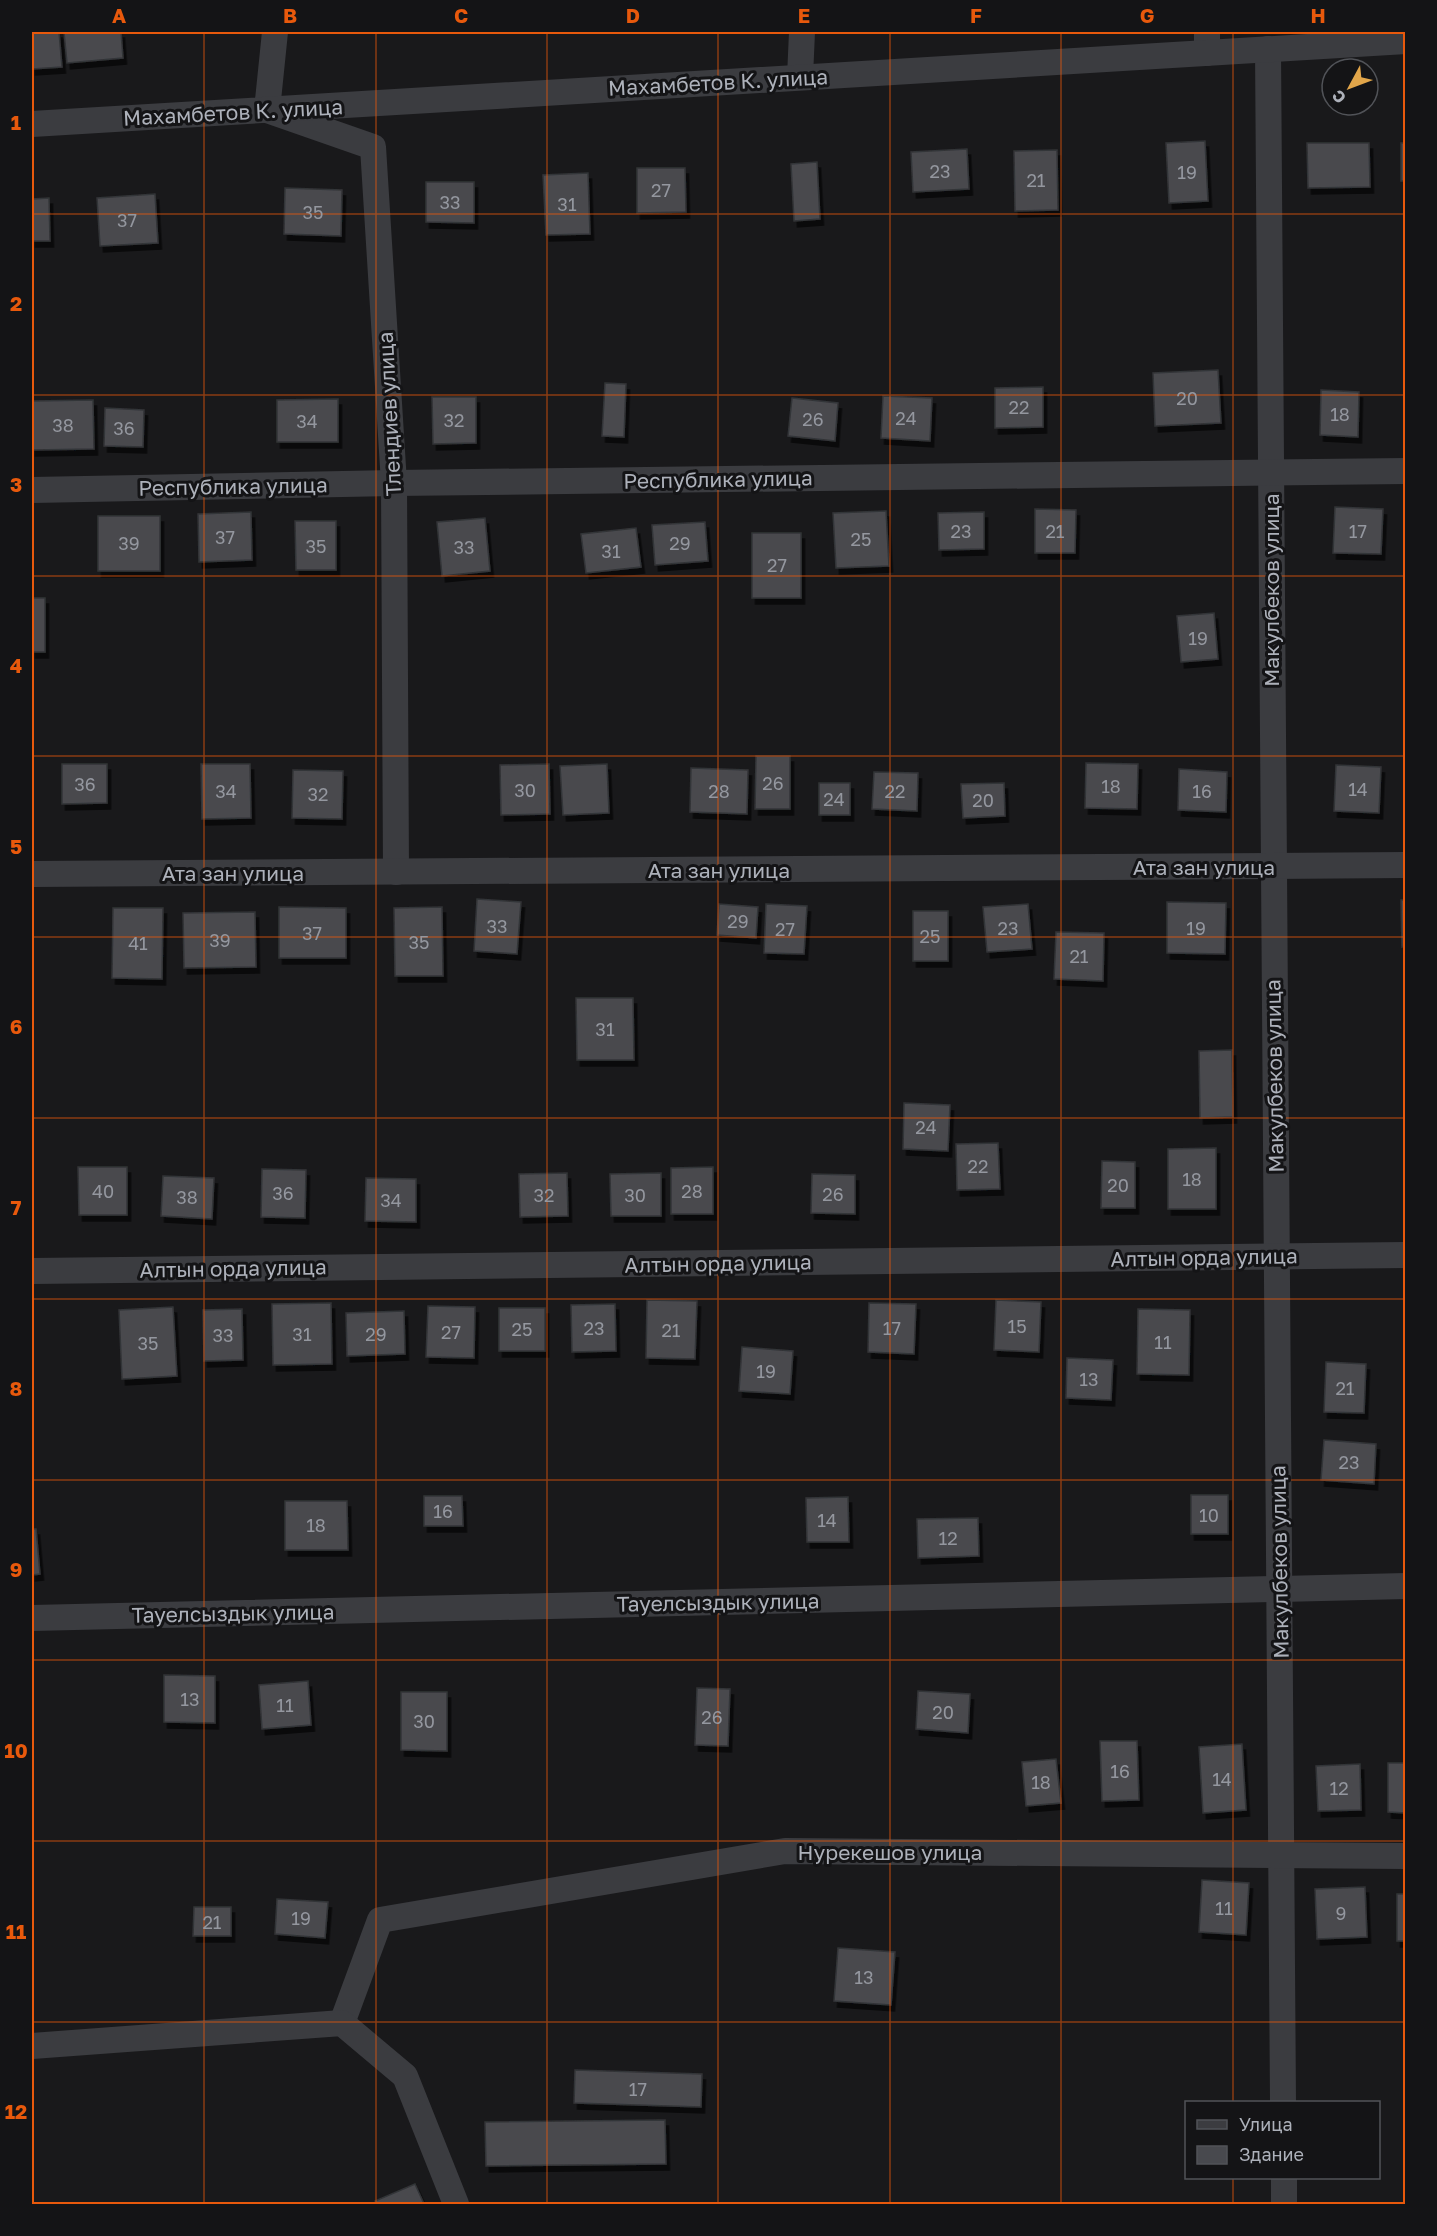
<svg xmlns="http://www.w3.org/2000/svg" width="1437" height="2236" viewBox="0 0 1437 2236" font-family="'Golos Text',sans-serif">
<defs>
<filter id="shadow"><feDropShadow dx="3.5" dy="6" stdDeviation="0" flood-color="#0009"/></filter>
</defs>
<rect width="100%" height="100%" fill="#19191b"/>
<g fill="#48494e" stroke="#333437" stroke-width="1.5" filter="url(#shadow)">
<polygon points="32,32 59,32 62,67 32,69"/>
<polygon points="64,32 121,32 123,58 67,63"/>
<polygon points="1205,141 1208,201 1169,203 1166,143"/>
<polygon points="1307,143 1369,143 1370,187 1308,188"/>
<rect x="1401" y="143" width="5" height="38"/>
<polygon points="967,149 969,189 913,192 911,152"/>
<polygon points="1057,150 1058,210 1015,211 1014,151"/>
<polygon points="817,162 820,219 794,221 791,164"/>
<polygon points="637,168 685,168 686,212 637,213"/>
<polygon points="588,173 590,234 546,235 543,175"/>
<polygon points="426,182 474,182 474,223 426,222"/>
<polygon points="285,188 342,190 341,236 284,234"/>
<polygon points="155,194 158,243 100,246 97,198"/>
<polygon points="49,198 50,241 32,241 32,199"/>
<polygon points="1218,370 1221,423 1155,426 1153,373"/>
<polygon points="605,383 626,384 624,437 602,436"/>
<polygon points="1043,387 1043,427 995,428 995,388"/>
<polygon points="1321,390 1359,392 1358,437 1320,435"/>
<polygon points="883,396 932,398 930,441 881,438"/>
<polygon points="432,397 476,397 476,443 433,444"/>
<polygon points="792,398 838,403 835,441 788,436"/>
<polygon points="338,399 338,442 277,442 277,400"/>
<polygon points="93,400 94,449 32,450 32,401"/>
<polygon points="105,408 144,410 143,447 104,446"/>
<polygon points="1335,507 1383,509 1381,554 1333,553"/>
<polygon points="1035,509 1076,510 1075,553 1035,553"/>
<polygon points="886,511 889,566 836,568 833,513"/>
<polygon points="251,512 252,560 199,562 198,514"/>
<polygon points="984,512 984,549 939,550 938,513"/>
<rect x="98" y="516" width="62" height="55"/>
<polygon points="485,518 490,571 442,576 437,522"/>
<polygon points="295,521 336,521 336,570 296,570"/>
<polygon points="705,522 708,561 655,565 652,525"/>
<polygon points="636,528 641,567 586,573 581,534"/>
<rect x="752" y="533" width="49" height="65"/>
<rect x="32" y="598" width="13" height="54"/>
<polygon points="1214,613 1218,659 1181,662 1177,616"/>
<polygon points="756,756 790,756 790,809 755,809"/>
<polygon points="1086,763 1138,764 1137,809 1085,808"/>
<polygon points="62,764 107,764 107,803 62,804"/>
<polygon points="201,764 250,764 251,818 202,819"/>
<polygon points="549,764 550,814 501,815 500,765"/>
<polygon points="607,764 609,813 563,815 560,766"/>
<polygon points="1336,765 1381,767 1379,813 1334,811"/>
<polygon points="691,768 748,770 747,814 690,812"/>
<polygon points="1179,769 1227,772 1226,812 1178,810"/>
<polygon points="293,770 343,771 342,819 292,818"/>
<polygon points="874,772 918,773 917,811 872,809"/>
<rect x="819" y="783" width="31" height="32"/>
<polygon points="1004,783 1005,816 963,818 961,784"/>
<polygon points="477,899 521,902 517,954 474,951"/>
<polygon points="1401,900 1406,900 1406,946 1402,947"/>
<polygon points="1167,902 1226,903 1225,954 1167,953"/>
<polygon points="719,904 758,907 756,938 717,935"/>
<polygon points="766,904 807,906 804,954 764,953"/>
<polygon points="1028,904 1032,949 987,952 983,907"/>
<polygon points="279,907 346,908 346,958 279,958"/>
<polygon points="442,907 443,976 395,976 394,908"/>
<polygon points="113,908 163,908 162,979 112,978"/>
<rect x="913" y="911" width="35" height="50"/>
<polygon points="255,912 256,967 184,968 183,913"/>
<polygon points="1056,932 1104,933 1103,981 1054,979"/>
<polygon points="576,998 633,998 634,1060 577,1060"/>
<polygon points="1232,1050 1233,1117 1200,1118 1199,1051"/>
<polygon points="904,1103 950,1105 948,1151 903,1149"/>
<polygon points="998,1143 1000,1189 957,1190 956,1144"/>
<polygon points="1216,1148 1216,1209 1168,1209 1168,1149"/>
<polygon points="1102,1161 1135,1162 1135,1208 1101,1208"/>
<polygon points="78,1167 127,1167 127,1215 79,1215"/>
<polygon points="713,1167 713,1214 671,1214 671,1168"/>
<polygon points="262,1169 306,1170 305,1218 261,1217"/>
<polygon points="567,1173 568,1216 520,1217 519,1174"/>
<polygon points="661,1173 661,1216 611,1216 610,1174"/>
<polygon points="812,1174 855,1175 855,1214 811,1213"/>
<polygon points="163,1176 214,1178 212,1219 161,1216"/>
<polygon points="366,1178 416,1179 416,1222 365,1221"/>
<polygon points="647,1300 697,1301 695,1359 646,1358"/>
<polygon points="996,1300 1041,1302 1039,1352 994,1350"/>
<polygon points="331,1303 332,1364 273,1365 272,1304"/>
<polygon points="869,1303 916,1304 914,1354 868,1352"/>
<polygon points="615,1304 616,1351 572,1352 571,1305"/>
<polygon points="428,1306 475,1307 474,1358 426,1357"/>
<polygon points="173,1307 177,1376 122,1379 119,1310"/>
<rect x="499" y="1308" width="46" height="43"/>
<polygon points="242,1309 243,1360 204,1361 203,1310"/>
<polygon points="1138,1309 1190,1310 1189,1375 1137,1374"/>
<polygon points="404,1311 405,1354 347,1356 346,1313"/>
<polygon points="742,1347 793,1351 790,1394 739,1391"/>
<polygon points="1067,1358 1113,1360 1111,1400 1066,1398"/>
<polygon points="1326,1362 1366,1364 1364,1413 1324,1412"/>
<polygon points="1324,1440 1376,1444 1374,1484 1321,1480"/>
<rect x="1191" y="1495" width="37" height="39"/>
<polygon points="424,1496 462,1496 463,1526 424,1526"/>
<polygon points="848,1497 849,1542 807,1542 806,1498"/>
<polygon points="285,1501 347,1501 348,1550 285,1550"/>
<polygon points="978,1518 979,1556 918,1558 917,1519"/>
<polygon points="32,1529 36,1529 40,1574 32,1575"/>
<polygon points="164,1675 215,1676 215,1723 164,1722"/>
<polygon points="308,1681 311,1725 262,1729 259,1685"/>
<polygon points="697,1688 730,1689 728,1746 695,1745"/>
<polygon points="918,1691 970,1694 968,1733 916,1729"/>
<polygon points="401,1692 447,1692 447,1751 401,1750"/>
<polygon points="1100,1741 1137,1741 1139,1800 1102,1801"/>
<polygon points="1242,1744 1246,1810 1203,1813 1199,1747"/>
<polygon points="1056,1759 1061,1803 1026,1806 1022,1762"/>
<polygon points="1388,1763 1406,1763 1406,1813 1388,1812"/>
<polygon points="1360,1764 1361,1810 1318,1811 1316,1766"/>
<polygon points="1202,1880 1249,1883 1246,1935 1199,1932"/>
<polygon points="1365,1887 1367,1937 1317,1939 1315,1889"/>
<rect x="1397" y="1894" width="9" height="47"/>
<polygon points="277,1899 328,1902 325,1938 275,1934"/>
<polygon points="194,1907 231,1907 231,1936 193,1936"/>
<polygon points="838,1948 895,1952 891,2005 834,2001"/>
<polygon points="575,2070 702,2074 701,2107 574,2103"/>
<polygon points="665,2120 666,2164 486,2166 485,2122"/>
<polygon points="415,2184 424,2204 377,2204 375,2201"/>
</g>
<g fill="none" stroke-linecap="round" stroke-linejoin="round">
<g stroke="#3b3c40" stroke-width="26">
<polyline points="275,32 267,110 373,147 394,483 396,872"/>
<polyline points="1207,32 1207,53"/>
<polyline points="1268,49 1283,2102"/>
<polyline points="800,77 802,32"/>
<polyline points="32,124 1406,41"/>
<polyline points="32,490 394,483 1406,471"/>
<polyline points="32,874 1406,865"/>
<polyline points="32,1271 1406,1255"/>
<polyline points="32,1618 1406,1586"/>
<polyline points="342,2023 380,1920 785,1851 1406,1856"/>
<polyline points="32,2046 342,2023 405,2076 456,2204"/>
<polyline points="1284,2178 1284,2204"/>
</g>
</g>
<path fill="none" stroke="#e8590c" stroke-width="1.5" stroke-opacity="0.55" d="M204,32V2204M376,32V2204M547,32V2204M718,32V2204M890,32V2204M1061,32V2204M1233,32V2102M32,214H1406M32,395H1406M32,576H1406M32,756H1406M32,937H1406M32,1118H1406M32,1299H1406M32,1480H1406M32,1660H1406M32,1841H1406M32,2022H1406M1233,2178V2204"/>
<g text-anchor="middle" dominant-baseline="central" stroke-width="6" stroke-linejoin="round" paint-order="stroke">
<g font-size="18" fill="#94979f">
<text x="940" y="171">23</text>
<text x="1187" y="172">19</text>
<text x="1036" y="180">21</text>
<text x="661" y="190">27</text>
<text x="450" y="202">33</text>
<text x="567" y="204">31</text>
<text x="313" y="212">35</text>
<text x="127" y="220">37</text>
<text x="1187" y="398">20</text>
<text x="1019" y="407">22</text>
<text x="1340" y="414">18</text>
<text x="906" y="418">24</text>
<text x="813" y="419">26</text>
<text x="454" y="420">32</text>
<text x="307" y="421">34</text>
<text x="63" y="425">38</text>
<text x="124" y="428">36</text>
<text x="961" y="531">23</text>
<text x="1055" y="531">21</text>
<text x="1358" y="531">17</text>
<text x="225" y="537">37</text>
<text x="861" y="539">25</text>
<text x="129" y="543">39</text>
<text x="680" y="543">29</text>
<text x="316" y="546">35</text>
<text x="464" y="547">33</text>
<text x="611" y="551">31</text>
<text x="777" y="565">27</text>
<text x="1198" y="638">19</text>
<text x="773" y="783">26</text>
<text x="85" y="784">36</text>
<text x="1111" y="786">18</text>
<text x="1358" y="789">14</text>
<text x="525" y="790">30</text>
<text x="226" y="791">34</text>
<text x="719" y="791">28</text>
<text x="895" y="791">22</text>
<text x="1202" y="791">16</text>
<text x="318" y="794">32</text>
<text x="834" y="799">24</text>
<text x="983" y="800">20</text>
<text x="738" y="921">29</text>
<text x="497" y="926">33</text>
<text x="1008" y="928">23</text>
<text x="1196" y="928">19</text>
<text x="785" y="929">27</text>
<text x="312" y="933">37</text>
<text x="930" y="936">25</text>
<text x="220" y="940">39</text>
<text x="419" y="942">35</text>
<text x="138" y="943">41</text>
<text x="1079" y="956">21</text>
<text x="605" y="1029">31</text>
<text x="926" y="1127">24</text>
<text x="978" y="1166">22</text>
<text x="1192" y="1179">18</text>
<text x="1118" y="1185">20</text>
<text x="103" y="1191">40</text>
<text x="692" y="1191">28</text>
<text x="283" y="1193">36</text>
<text x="833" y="1194">26</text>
<text x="544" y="1195">32</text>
<text x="635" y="1195">30</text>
<text x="187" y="1197">38</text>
<text x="391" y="1200">34</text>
<text x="1017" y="1326">15</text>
<text x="594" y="1328">23</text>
<text x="892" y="1328">17</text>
<text x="522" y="1329">25</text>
<text x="671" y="1330">21</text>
<text x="451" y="1332">27</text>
<text x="302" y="1334">31</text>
<text x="376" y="1334">29</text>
<text x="223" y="1335">33</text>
<text x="1163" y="1342">11</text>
<text x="148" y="1343">35</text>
<text x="766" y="1371">19</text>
<text x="1089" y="1379">13</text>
<text x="1345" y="1388">21</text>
<text x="1349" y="1462">23</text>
<text x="443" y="1511">16</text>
<text x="1209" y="1515">10</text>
<text x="827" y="1520">14</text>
<text x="316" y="1525">18</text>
<text x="948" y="1538">12</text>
<text x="190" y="1699">13</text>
<text x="285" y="1705">11</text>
<text x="943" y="1712">20</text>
<text x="712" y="1717">26</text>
<text x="424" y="1721">30</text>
<text x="1120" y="1771">16</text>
<text x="1222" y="1779">14</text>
<text x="1041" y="1782">18</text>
<text x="1339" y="1788">12</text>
<text x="1224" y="1908">11</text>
<text x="1341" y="1913">9</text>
<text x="301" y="1918">19</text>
<text x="212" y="1922">21</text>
<text x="864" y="1977">13</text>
<text x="638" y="2089">17</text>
</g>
<g font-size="21" fill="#adb1ba" stroke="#141416">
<text transform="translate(718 82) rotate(-3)">Махамбетов К. улица</text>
<text transform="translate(233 112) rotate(-3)">Махамбетов К. улица</text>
<text transform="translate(389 414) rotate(-93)">Тлендиев улица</text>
<text transform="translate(718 479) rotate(-1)">Республика улица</text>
<text transform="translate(233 486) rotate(-1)">Республика улица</text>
<text transform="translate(1271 590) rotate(-90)">Макулбеков улица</text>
<text x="1204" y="867">Ата зан улица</text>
<text x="719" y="870">Ата зан улица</text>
<text x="233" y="873">Ата зан улица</text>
<text transform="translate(1274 1076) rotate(-91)">Макулбеков улица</text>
<text transform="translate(1204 1257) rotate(-1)">Алтын орда улица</text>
<text transform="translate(718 1263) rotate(-1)">Алтын орда улица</text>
<text transform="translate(233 1268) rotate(-1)">Алтын орда улица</text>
<text transform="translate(1279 1562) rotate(-91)">Макулбеков улица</text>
<text transform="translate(718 1602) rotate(-1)">Тауелсыздык улица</text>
<text transform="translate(233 1613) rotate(-1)">Тауелсыздык улица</text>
<text x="890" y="1852">Нурекешов улица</text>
</g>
</g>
<rect width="1437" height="2236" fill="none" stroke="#141416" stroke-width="66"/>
<rect x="1185" y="2101" width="195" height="78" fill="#141416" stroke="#515358" stroke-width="1.5"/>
<rect x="1197" y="2120" width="30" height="9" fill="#3b3c40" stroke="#515358" stroke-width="1.5"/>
<text x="1239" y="2131" font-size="18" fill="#adb1ba">Улица</text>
<rect x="1197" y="2146" width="30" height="18" fill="#48494e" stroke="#515358" stroke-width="1.5"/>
<text x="1239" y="2161" font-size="18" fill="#adb1ba">Здание</text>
<g transform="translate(1350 87) rotate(229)"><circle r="28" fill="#141416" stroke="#515358" stroke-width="1.5"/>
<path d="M0-4.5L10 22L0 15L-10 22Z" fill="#e2a64a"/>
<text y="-9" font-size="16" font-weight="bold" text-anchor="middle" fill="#adb1ba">С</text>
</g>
<rect x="33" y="33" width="1371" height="2170" fill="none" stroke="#e8590c" stroke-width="2"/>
<g font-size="20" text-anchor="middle" font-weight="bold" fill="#e8590c">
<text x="119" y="23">A</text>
<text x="290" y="23">B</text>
<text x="461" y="23">C</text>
<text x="633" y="23">D</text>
<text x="804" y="23">E</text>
<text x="976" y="23">F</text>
<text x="1147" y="23">G</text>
<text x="1318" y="23">H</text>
<text x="16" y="130">1</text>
<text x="16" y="311">2</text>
<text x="16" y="492">3</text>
<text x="16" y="673">4</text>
<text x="16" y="854">5</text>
<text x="16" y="1034">6</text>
<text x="16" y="1215">7</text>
<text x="16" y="1396">8</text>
<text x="16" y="1577">9</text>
<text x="16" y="1758">10</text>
<text x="16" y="1939">11</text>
<text x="16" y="2119">12</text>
</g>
</svg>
